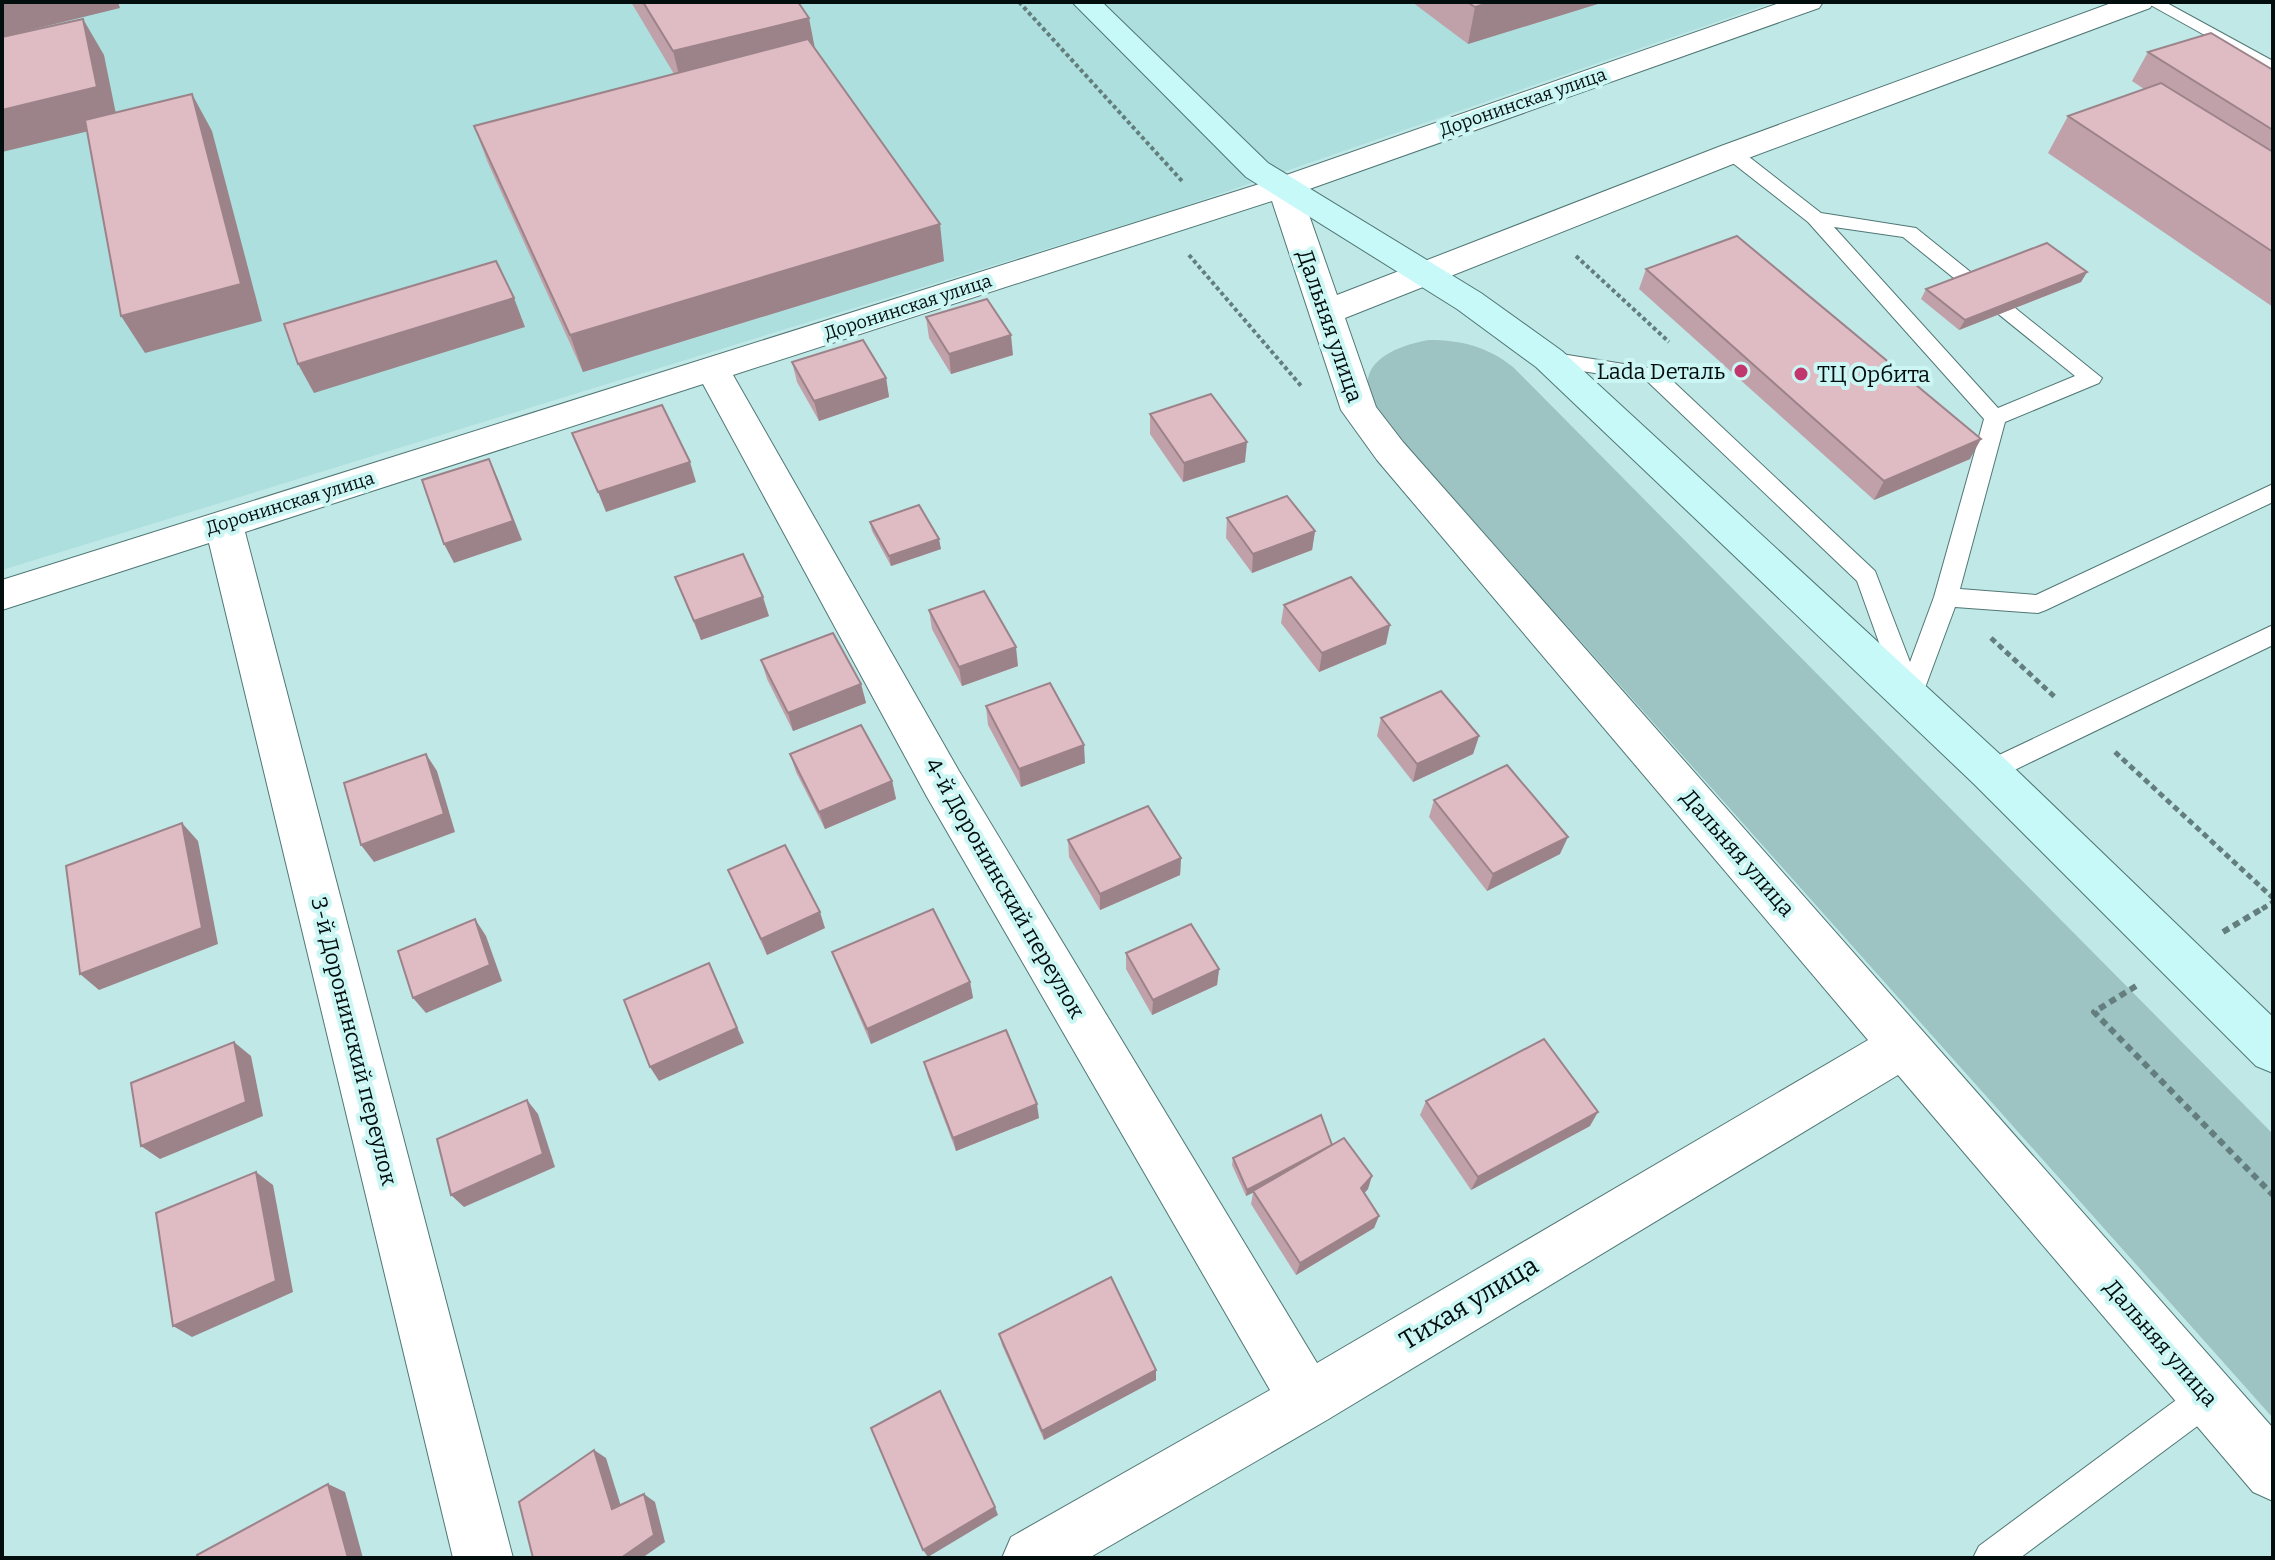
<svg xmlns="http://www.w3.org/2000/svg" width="2275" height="1560" viewBox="0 0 2275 1560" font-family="Bitter,serif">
<rect width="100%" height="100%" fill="#bfe8e7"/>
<polygon fill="#acdfdd" points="2,2 1774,2 1173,210 2,570"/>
<path fill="#9dc3c2" d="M1429,340C1462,340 1488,347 1513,367L2273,1134V1418L1380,416C1376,409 1371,401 1369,393C1359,358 1405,344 1429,340Z"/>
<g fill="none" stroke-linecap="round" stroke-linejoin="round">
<g stroke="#507775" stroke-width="2">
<g id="lane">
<polygon points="2145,2 2165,2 2273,61 2273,73"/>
<path d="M1732,147L1739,149L1821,213L1916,228L2102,378L2099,383L2005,422L1960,589L2036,595L2273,484V502L2046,610L2038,613L1955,607L1919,704L1910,707L1901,704L1857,581L1647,381L1549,366L1542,364L1538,359L1542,354L1549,352L1661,370L1875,571L1910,662L1934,597L1984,419L1808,222L1725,157L1723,153ZM1834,227L1903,237L2075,376L1998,408Z"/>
<polygon points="2273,625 2273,645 1998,778 1989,782 1980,778 1976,771 1980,764"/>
<polygon points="2207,1381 2219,1386 2224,1398 2219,1410 2020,1558 1973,1558 1979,1546 2195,1386"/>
</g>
</g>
<g stroke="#507775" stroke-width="2">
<path id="street" d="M1782,2H1823L1819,8L1301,192L1337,295L1721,146L2114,2H2154L2150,8L1743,160L1345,318L1376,407L1403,442L2273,1428V1501L2253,1492L1898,1075L1327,1420L1089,1558H1002L1011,1537L1270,1390L927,797L703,384L245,532L513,1558H453L209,543L2,610V580L1272,180ZM1272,201L1341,410L1377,460L1868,1040L1317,1363L959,771L733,375Z"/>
</g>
<g stroke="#507775" stroke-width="2">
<polygon id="secondary" points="1072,2 1102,2 1268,163 1481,293 1562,351 2004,758 2273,1017 2273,1073 2256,1066 1974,784 1536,367 1457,309 1246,177"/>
</g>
<g stroke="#637e7d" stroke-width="4" stroke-dasharray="4 3" stroke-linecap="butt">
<polyline points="1019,2 1182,181"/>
<polyline points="1189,255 1302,387"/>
<polyline points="1576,256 1669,342"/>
</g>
<g stroke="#637e7d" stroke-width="5" stroke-dasharray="6 4" stroke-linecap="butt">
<polyline points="1991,638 2057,699"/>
<polyline points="2115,752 2273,898"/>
<polyline points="2262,909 2273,902"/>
</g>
<g stroke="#637e7d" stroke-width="6" stroke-dasharray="7 5" stroke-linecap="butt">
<polyline points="2223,932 2265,907"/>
<polyline points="2136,986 2094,1012 2273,1195"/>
</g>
<use href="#lane" fill="#fff" fill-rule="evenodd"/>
<use href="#street" fill="#fff" fill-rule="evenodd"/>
<use href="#secondary" fill="#c8f9f9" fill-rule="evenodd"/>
</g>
<g fill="#c0a1a9">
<polygon points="631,2 798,2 814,48 944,261 583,372 488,163 474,126 674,74"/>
<polygon points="1412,2 1604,2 1468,44"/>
<polygon points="2148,52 2273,70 2273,307 2048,153 2068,116 2144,89 2132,81"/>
<polygon points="1646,269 1970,459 1874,500 1639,289"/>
<polygon points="2087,272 2081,282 1959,330 1921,299 1926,289"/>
<polygon points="926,317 1013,355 951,374 929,338"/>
<polygon points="792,362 886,378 889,397 819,421 797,382"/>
<polygon points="1150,414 1245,462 1183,482 1150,434"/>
<polygon points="1227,518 1315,531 1312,550 1252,573 1226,538"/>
<polygon points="870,522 941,549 891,566 872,531"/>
<polygon points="675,577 769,616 701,640"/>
<polygon points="1284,605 1386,644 1319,672 1281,623"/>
<polygon points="929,610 1018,666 962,686 932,629"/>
<polygon points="761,660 861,684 866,703 793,731 767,679"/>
<polygon points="986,706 1085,763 1021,787 988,725"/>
<polygon points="1381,718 1479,736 1473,754 1413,782 1377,736"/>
<polygon points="790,754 892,781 896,799 825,829 796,772"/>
<polygon points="1434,800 1560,854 1487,891 1429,817"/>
<polygon points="1068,840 1181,858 1180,875 1100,910 1069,857"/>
<polygon points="728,870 825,928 767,955"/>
<polygon points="832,952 970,982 973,998 871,1044 838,968"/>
<polygon points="1126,953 1219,969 1217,985 1152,1015 1126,969"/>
<polygon points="924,1062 1039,1118 956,1151 928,1077"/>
<polygon points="1426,1101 1590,1126 1471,1190 1420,1115"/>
<polygon points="1332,1146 1368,1189 1364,1193 1379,1216 1374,1228 1296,1275 1251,1204 1253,1193 1246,1196 1232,1165 1233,1158"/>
<polygon points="999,1334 1156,1370 1156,1380 1044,1440 1002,1345"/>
</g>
<g fill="#9c8389">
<polygon points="11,2 118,2 120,8 2,37 2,4"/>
<polygon points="1492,2 1604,2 1468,44 1475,7"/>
<polygon points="809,18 816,54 682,87 673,51"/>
<polygon points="83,19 104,55 118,124 2,152 2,110"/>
<polygon points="192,94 212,131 262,321 145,353 121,316"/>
<polygon points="940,224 944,261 583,372 570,335"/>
<polygon points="2087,272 2081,282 1959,330 1965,320"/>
<polygon points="514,298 525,327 314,393 298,364"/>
<polygon points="1011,335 1013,355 951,374 949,354"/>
<polygon points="886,378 889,397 819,421 814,401"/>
<polygon points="1981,439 1970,459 1874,500 1884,481"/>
<polygon points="1247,442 1245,462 1183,482 1184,463"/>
<polygon points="489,459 498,479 522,540 454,563 444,544"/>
<polygon points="690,462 696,482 606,512 598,492"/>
<polygon points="1315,531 1312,550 1252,573 1253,554"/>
<polygon points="939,539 941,549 891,566 889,556"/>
<polygon points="763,597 769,616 701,640 694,621"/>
<polygon points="1390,625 1386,644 1319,672 1322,653"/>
<polygon points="1016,647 1018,666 962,686 959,667"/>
<polygon points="861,684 866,703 793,731 788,713"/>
<polygon points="1479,736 1473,754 1413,782 1417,764"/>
<polygon points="1084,745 1085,763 1021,787 1019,769"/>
<polygon points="426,754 437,771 455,832 374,862 361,845"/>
<polygon points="892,781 896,799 825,829 819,812"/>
<polygon points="182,823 198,841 218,944 99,990 80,974"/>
<polygon points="1568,837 1560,854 1487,891 1493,874"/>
<polygon points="1181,858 1180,875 1100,910 1100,894"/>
<polygon points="820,912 825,928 767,955 761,939"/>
<polygon points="475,919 486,936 502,981 426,1013 413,998"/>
<polygon points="709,963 744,1043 659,1081 650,1067"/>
<polygon points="1219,969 1217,985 1152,1015 1153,1000"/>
<polygon points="970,982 973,998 871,1044 867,1029"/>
<polygon points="234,1042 251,1056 263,1116 160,1159 141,1146"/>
<polygon points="527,1100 538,1114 555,1167 464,1207 451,1195"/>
<polygon points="1037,1104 1039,1118 956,1151 953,1138"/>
<polygon points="1598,1112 1590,1126 1471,1190 1478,1177"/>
<polygon points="1332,1145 1330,1152 1246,1196 1247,1190"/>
<polygon points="256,1172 273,1185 293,1292 192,1337 173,1326"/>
<polygon points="1372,1176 1368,1189 1357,1201 1361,1188"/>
<polygon points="1379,1216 1374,1228 1296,1275 1300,1263"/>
<polygon points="1156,1370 1156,1380 1044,1440 1042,1431"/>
<polygon points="594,1450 606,1458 624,1516 612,1509"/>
<polygon points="328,1484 345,1492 363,1558 348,1558"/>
<polygon points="644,1494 655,1502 665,1542 642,1558 621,1558"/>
<polygon points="995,1507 998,1515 928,1557 923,1550"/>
</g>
<g fill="#dfbbc4" stroke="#9c8389" stroke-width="2">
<polygon points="643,2 798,2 809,18 673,51"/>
<polygon points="1467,2 1492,2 1475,7"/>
<polygon points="83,19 97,87 2,110 2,37"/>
<polygon points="2211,33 2273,70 2273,130 2148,52"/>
<polygon points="808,39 940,224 570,335 474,126"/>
<polygon points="2161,83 2273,152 2273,252 2068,116"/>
<polygon points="192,94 241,284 121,316 85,120"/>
<polygon points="1737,236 1981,439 1884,481 1646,269"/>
<polygon points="2047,243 2087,272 1965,320 1926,289"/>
<polygon points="496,261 514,298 298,364 284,324"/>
<polygon points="987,299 1011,335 949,354 926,317"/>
<polygon points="863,340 886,378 814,401 792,362"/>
<polygon points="1211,394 1247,442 1184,463 1150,414"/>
<polygon points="662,405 690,462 598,492 572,433"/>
<polygon points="489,459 513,521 444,544 422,480"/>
<polygon points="1287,496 1315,531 1253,554 1227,518"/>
<polygon points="919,505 939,539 889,556 870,522"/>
<polygon points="743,554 763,597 694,621 675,577"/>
<polygon points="1351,577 1390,625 1322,653 1284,605"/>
<polygon points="984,591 1016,647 959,667 929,610"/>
<polygon points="833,633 861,684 788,713 761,660"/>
<polygon points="1050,683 1084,745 1019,769 986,706"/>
<polygon points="1441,691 1479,736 1417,764 1381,718"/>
<polygon points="861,725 892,781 819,812 790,754"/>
<polygon points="426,754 444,814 361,845 344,783"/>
<polygon points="1507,765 1568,837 1493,874 1434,800"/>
<polygon points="1148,806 1181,858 1100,894 1068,840"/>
<polygon points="182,823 202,928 80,974 66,866"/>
<polygon points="785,845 820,912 761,939 728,870"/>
<polygon points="933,909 970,982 867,1029 832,952"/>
<polygon points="475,919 490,965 413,998 398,951"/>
<polygon points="1191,924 1219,969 1153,1000 1126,953"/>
<polygon points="709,963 737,1028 650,1067 624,1000"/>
<polygon points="1006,1030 1037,1104 953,1138 924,1062"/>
<polygon points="1544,1039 1598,1112 1478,1177 1426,1101"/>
<polygon points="234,1042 246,1102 141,1146 131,1083"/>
<polygon points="527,1100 543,1154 451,1195 437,1139"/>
<polygon points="1321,1115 1332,1145 1247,1190 1233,1158"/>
<polygon points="1344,1138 1372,1176 1361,1188 1379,1216 1300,1263 1253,1191"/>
<polygon points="256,1172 276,1281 173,1326 156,1213"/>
<polygon points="1111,1277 1156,1370 1042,1431 999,1334"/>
<polygon points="940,1391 995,1507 923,1550 871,1428"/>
<polygon points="594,1450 612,1509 644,1494 654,1535 621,1558 533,1558 519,1502"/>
<polygon points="328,1484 348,1558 198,1558 197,1555"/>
</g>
<g fill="#c0366d" stroke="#cbf6f4" stroke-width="3">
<circle cx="1741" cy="371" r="8"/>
<circle cx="1801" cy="374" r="8"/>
</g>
<g text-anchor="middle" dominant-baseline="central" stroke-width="8" stroke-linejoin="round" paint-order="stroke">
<g font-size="18" fill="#020e0e" stroke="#cbf6f4">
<text transform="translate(1523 102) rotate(-19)">Доронинская улица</text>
<text transform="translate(908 307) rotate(-18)">Доронинская улица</text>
<text transform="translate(290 503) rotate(-17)">Доронинская улица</text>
</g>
<g font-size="22" fill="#020e0e" stroke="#cbf6f4">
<text transform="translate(1330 326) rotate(71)">Дальняя улица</text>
<text transform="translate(1738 853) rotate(49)">Дальняя улица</text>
<text transform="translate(1005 888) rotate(60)">4-й Доронинский переулок</text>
<text transform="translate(354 1041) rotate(76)">3-й Доронинский переулок</text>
<text transform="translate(2161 1343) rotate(49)">Дальняя улица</text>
</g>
<g font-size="22" fill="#020e0e" stroke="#cbf6f4" text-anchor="end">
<text x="1725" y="371">Lada Dеталь</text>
<text x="1817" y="374" text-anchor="start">ТЦ Орбита</text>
</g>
<g font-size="26" fill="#020e0e" stroke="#cbf6f4">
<text transform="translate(1469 1303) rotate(-31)">Тихая улица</text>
</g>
</g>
<rect width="2275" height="1560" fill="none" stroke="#020e0e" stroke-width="8"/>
</svg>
